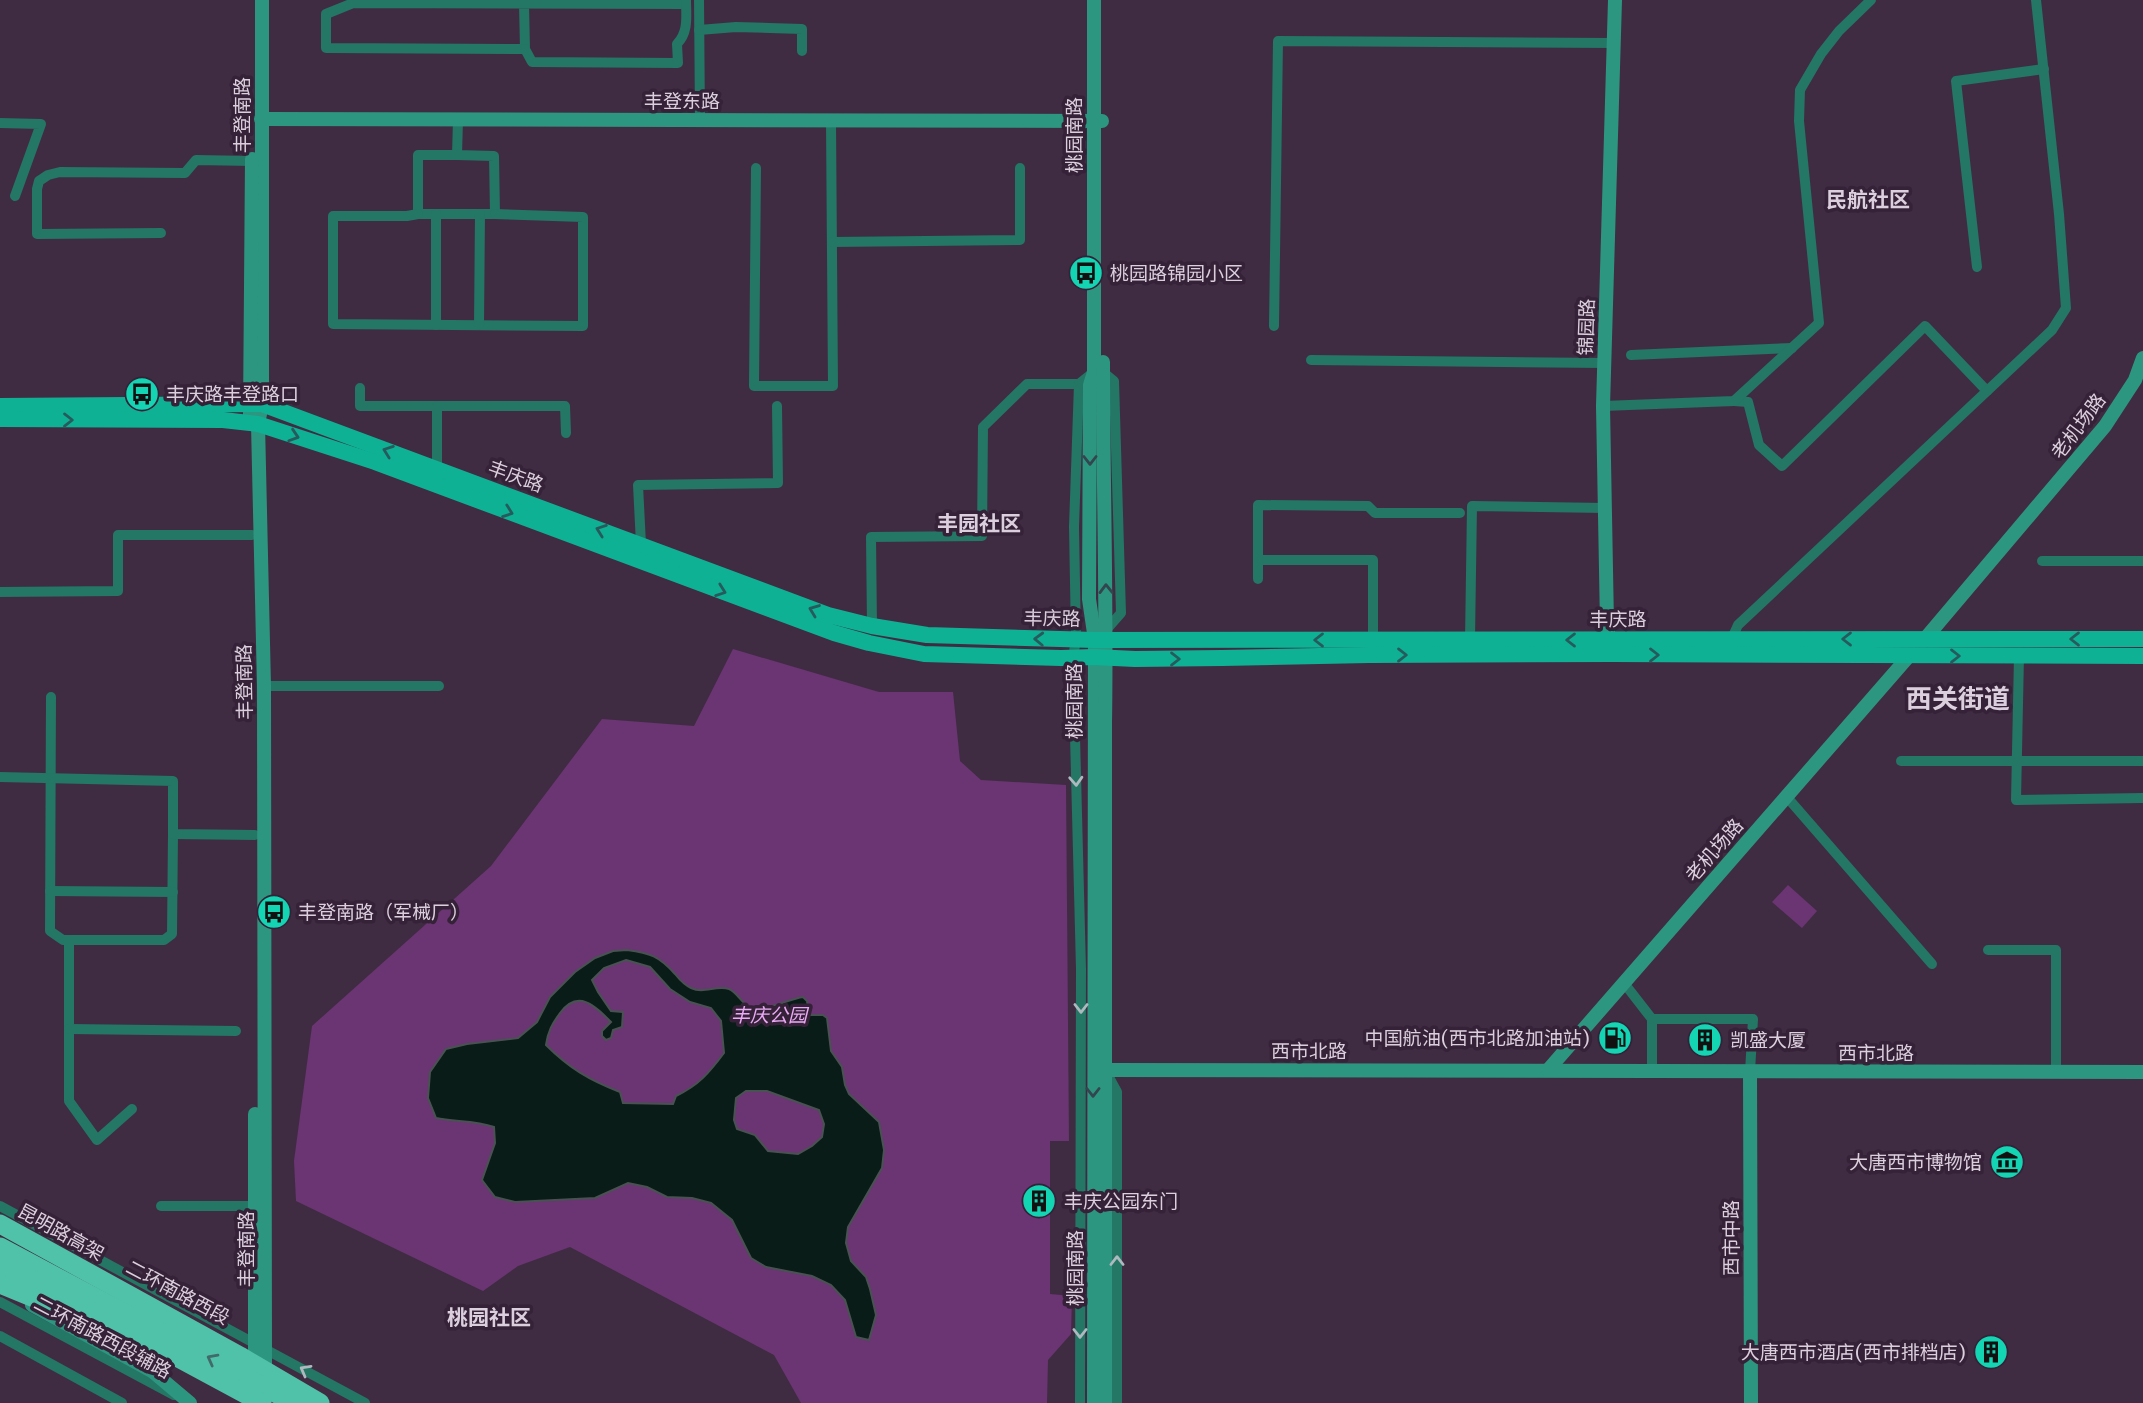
<svg xmlns="http://www.w3.org/2000/svg" width="2143" height="1403" viewBox="0 0 2143 1403" font-family="Merriweather,'Noto Sans SC',serif">
<rect width="100%" height="100%" fill="#3f2c42"/>
<g fill="#6a3572">
<polygon points="733,649 879,692 953,692 960,761 981,780 1066,785 1069,1141 1050,1141 1050,1294 1072,1296 1071,1334 1048,1360 1047,1403 801,1403 774,1355 570,1247 518,1266 483,1291 296,1201 294,1161 312,1026 491,866 602,719 694,726"/>
<polygon points="1788,885 1817,911 1802,928 1772,902"/>
</g>
<path fill="#0a1c17" stroke="#495252" stroke-width="2" fill-rule="evenodd" d="M627,950C650,953 659,956 675,974C679,979 684,985 691,988C704,994 716,985 729,989C737,992 741,1003 750,1007C762,1013 788,999 803,997L807,1001L809,1015H823L827,1018L831,1051L842,1067L845,1085L849,1094L879,1122L884,1150L882,1168L848,1227L846,1243L851,1261L866,1277L870,1289L876,1315L869,1340L856,1337L845,1300L831,1285L812,1276L766,1267L751,1258L732,1220L711,1203L692,1198L667,1197L647,1187L628,1183L595,1198L515,1202L495,1197L482,1180L495,1143L494,1127C475,1120 455,1122 436,1118L428,1098L430,1072L446,1049L467,1044L518,1038L537,1022L550,997L575,972L595,958L613,951ZM626,960L650,967L670,989L690,1002L711,1008L721,1021L724,1053C709,1073 699,1085 676,1096L673,1104L623,1103L620,1092C589,1080 569,1068 546,1045C548,1031 552,1024 560,1013C578,989 594,1005 611,1022L602,1031V1036L606,1040L611,1038L613,1030L622,1027L623,1012L611,1011L598,992L592,980L604,968ZM746,1091H767L819,1110L824,1124L822,1137L812,1146L798,1154L768,1151L755,1135L737,1129L734,1120L736,1098Z"/>
<g fill="none" stroke-linecap="round" stroke-linejoin="round">
<g stroke="#247665" stroke-width="10">
<polyline points="699,0 700,120"/>
<polyline points="524,4 525,49 326,48 326,14 353,3 686,4"/>
<polyline points="699,30 736,27 802,29 802,51"/>
<path d="M525,49L532,62L678,63L677,44C689,32 686,16 686,0"/>
<polyline points="0,123 41,124 15,196"/>
<polyline points="457,155 494,156 495,214 418,214 418,155 457,155 458,120"/>
<polyline points="756,168 754,386 833,386 831,122"/>
<polyline points="418,214 407,216 333,216 333,324 583,326 583,217 495,214"/>
<polyline points="161,233 37,234 37,189 39,181 48,175 60,172 185,173 196,160 252,161"/>
<polyline points="832,242 1020,240 1020,168"/>
<polyline points="1977,267 1956,81 2044,69"/>
<polyline points="436,325 436,214"/>
<polyline points="479,325 480,214"/>
<polyline points="1274,326 1278,41 1613,43"/>
<polyline points="1631,355 1792,348"/>
<polyline points="1311,360 1604,363"/>
<polyline points="1103,372 1114,381 1121,613 1107,629"/>
<polyline points="360,388 360,406 437,406"/>
<polyline points="1734,401 1748,402 1759,445 1782,466 1925,326 1987,391"/>
<polyline points="1603,406 1734,401 1819,323 1799,121 1800,90 1821,54 1839,31 1871,0"/>
<polyline points="437,469 437,406 565,406 566,433"/>
<polyline points="641,544 638,485 778,483 777,406"/>
<polyline points="1258,560 1373,560 1373,640"/>
<polyline points="2042,561 2143,561"/>
<polyline points="1258,579 1258,505 1368,506 1375,513 1460,513"/>
<polyline points="0,592 118,591 118,535 252,535"/>
<polyline points="872,626 871,537 982,536 983,427 1027,384 1079,384"/>
<polyline points="1732,638 1738,625 2052,330 2066,308 2059,214 2036,0"/>
<polyline points="1470,640 1472,506 1605,508"/>
<polyline points="2019,656 2016,800 2143,798"/>
<polyline points="264,686 439,686"/>
<polyline points="51,697 50,931 63,940 164,940 172,934 173,834"/>
<polyline points="1901,761 2143,761"/>
<polyline points="0,777 173,781 173,834 255,835"/>
<polyline points="1786,796 1932,964"/>
<polyline points="50,891 173,892"/>
<polyline points="69,940 69,1101 97,1140 132,1109"/>
<polyline points="1988,950 2056,950 2056,1072"/>
<polyline points="1624,983 1652,1019 1652,1071"/>
<polyline points="1652,1019 1753,1019 1750,1072"/>
<polyline points="69,1029 236,1031"/>
<polyline points="1105,1070 1117,1092 1117,1403"/>
<polyline points="0,1206 365,1403"/>
<polyline points="161,1206 255,1206"/>
<polyline points="0,1302 174,1395"/>
<polyline points="0,1336 122,1403"/>
<polyline points="1080,1403 1081,969 1073,658 1076,639 1074,527 1079,384 1094,372"/>
</g>
<g stroke="#2d9680" stroke-width="14">
<polyline points="262,0 262,404 258,424 264,686 265,1364"/>
<polyline points="1094,0 1094,372 1090,385 1089,599 1095,640 1094,1403"/>
<polyline points="261,119 1102,121"/>
<path d="M1103,362C1103,482 1107,603 1105,723V1403"/>
<polyline points="250,415 252,159"/>
<polyline points="1924,640 2105,426 2135,380 2143,358"/>
<polyline points="1610,649 1607,624 1603,406 1615,0"/>
<polyline points="1105,1070 2143,1072"/>
<polyline points="1548,1070 1909,656"/>
<polyline points="1750,1072 1751,1403"/>
<polyline points="32,1305 152,1371 190,1403"/>
<polyline points="255,1359 255,1114"/>
</g>
<g stroke="#0fb195" stroke-width="16">
<polyline points="0,406 262,404 828,615 872,626 927,635 1095,640 2143,639"/>
<polyline points="0,419 223,420 258,424 375,462 834,633 869,643 924,654 1061,658 1094,657 1135,659 1222,658 1369,655 1612,654 2143,656"/>
</g>
<g stroke="#50c2a9" stroke-width="19">
<polyline points="0,1224 240,1356 320,1403"/>
<polyline points="0,1247 294,1403"/>
<polyline points="0,1265 39,1283 262,1403"/>
<polyline points="0,1284 56,1307"/>
</g>
</g>
<defs><path id="oneway-chevron" d="M-2-3.5L2.5 0L-2 3.5" fill="none" stroke-width="1.6" stroke-linecap="round" stroke-linejoin="round" transform="scale(1.75)"/></defs>
<g stroke="#265b5d">
<use href="#oneway-chevron" transform="translate(68 420)"/>
<use href="#oneway-chevron" transform="translate(294 436) rotate(18)"/>
<use href="#oneway-chevron" transform="translate(388 451) rotate(-160)"/>
<use href="#oneway-chevron" transform="translate(508 512) rotate(20)"/>
<use href="#oneway-chevron" transform="translate(601 530) rotate(-160)"/>
<use href="#oneway-chevron" transform="translate(721 591) rotate(20)"/>
<use href="#oneway-chevron" transform="translate(814 610) rotate(-159)"/>
<use href="#oneway-chevron" transform="translate(1039 639) rotate(-178)"/>
<use href="#oneway-chevron" transform="translate(1847 639) rotate(-180)"/>
<use href="#oneway-chevron" transform="translate(2075 639) rotate(180)"/>
<use href="#oneway-chevron" transform="translate(1319 640) rotate(-180)"/>
<use href="#oneway-chevron" transform="translate(1571 640) rotate(-180)"/>
<use href="#oneway-chevron" transform="translate(1402 655)"/>
<use href="#oneway-chevron" transform="translate(1654 655)"/>
<use href="#oneway-chevron" transform="translate(1955 656)"/>
<use href="#oneway-chevron" transform="translate(1175 659)"/>
</g>
<g stroke="#33454e">
<use href="#oneway-chevron" transform="translate(1090 460) rotate(90)"/>
<use href="#oneway-chevron" transform="translate(1106 589) rotate(-91)"/>
<use href="#oneway-chevron" transform="translate(1093 1092) rotate(90)"/>
</g>
<g stroke="#aeb9bf">
<use href="#oneway-chevron" transform="translate(1076 781) rotate(87)"/>
<use href="#oneway-chevron" transform="translate(1081 1008) rotate(90)"/>
<use href="#oneway-chevron" transform="translate(1117 1261) rotate(-90)"/>
<use href="#oneway-chevron" transform="translate(1080 1333) rotate(90)"/>
<use href="#oneway-chevron" transform="translate(305 1370) rotate(-151)"/>
</g>
<use stroke="#416a6b" href="#oneway-chevron" transform="translate(212 1359) rotate(-152)"/>
<defs>
<g id="bus-disc" transform="scale(1.75)"><circle r="9.5" fill="#13d5b3" stroke="#352238"/><path d="M-5-6H5V4H4V6H2V4H-2V6H-4V4H-5ZM-3.5-4V0h7V-4ZM-3.5 1.2v1.5H-2V1.2ZM2 1.2v1.5H3.5V1.2Z" fill="#111"/></g>
<g id="fuel-disc" transform="scale(1.75)"><circle r="9.5" fill="#13d5b3" stroke="#352238"/><path d="M-5.5-6h7V0h2V4h1.3V-2.5L3-4.5l.8-.8L6-3V5H2.5V1h-1V6h-7ZM-4.2-4.7v3.2H.2V-4.7Z" fill="#111"/></g>
<g id="building-disc" transform="scale(1.75)"><circle r="9.5" fill="#13d5b3" stroke="#352238"/><path d="M-4-6H4V6H1V3H-1V6H-4ZM-2.5-4.3h1.7v1.8h-1.7ZM.8-4.3h1.7v1.8H.8ZM-2.5-1h1.7V.8h-1.7ZM.8-1h1.7V.8H.8Z" fill="#111"/></g>
<g id="museum-disc" transform="scale(1.75)"><circle r="9.5" fill="#13d5b3" stroke="#352238"/><path d="M0-6L6-3V-2H-6V-3ZM-5-1h2V3h-2ZM-1-1h2V3h-2ZM3-1h2V3H3ZM-6 4H6V6H-6Z" fill="#111"/></g>
</defs>
<g fill-rule="evenodd">
<use href="#bus-disc" x="1086" y="273"/>
<use href="#bus-disc" x="142" y="394"/>
<use href="#bus-disc" x="274" y="912"/>
<use href="#fuel-disc" x="1615" y="1038"/>
<use href="#building-disc" x="1705" y="1040"/>
<use href="#museum-disc" x="2007" y="1162"/>
<use href="#building-disc" x="1039" y="1201"/>
<use href="#building-disc" x="1991" y="1352"/>
</g>
<g text-anchor="middle" dominant-baseline="central" stroke-width="7" stroke-linejoin="round" paint-order="stroke">
<g font-size="19" fill="#dccfdd" stroke="#352238">
<text x="682" y="101">丰登东路</text>
<text transform="translate(242 115) rotate(-90)">丰登南路</text>
<text transform="translate(1074 135) rotate(-90)">桃园南路</text>
<text transform="translate(1586 327) rotate(-88)">锦园路</text>
<text transform="translate(2078 426) rotate(-53)">老机场路</text>
<text transform="translate(516 476) rotate(20)">丰庆路</text>
<text transform="translate(1052 618) rotate(1)">丰庆路</text>
<text x="1618" y="619">丰庆路</text>
<text transform="translate(244 682) rotate(-91)">丰登南路</text>
<text transform="translate(1074 701) rotate(-90)">桃园南路</text>
<text transform="translate(1714 850) rotate(-49)">老机场路</text>
<text x="1309" y="1051">西市北路</text>
<text x="1876" y="1053">西市北路</text>
<text transform="translate(61 1232) rotate(29)">昆明路高架</text>
<text transform="translate(1731 1238) rotate(-90)">西市中路</text>
<text transform="translate(246 1249) rotate(-90)">丰登南路</text>
<text transform="translate(1075 1268) rotate(-90)">桃园南路</text>
<text transform="translate(178 1292) rotate(28)">二环南路西段</text>
<text transform="translate(103 1337) rotate(28)">二环南路西段辅路</text>
</g>
<g font-size="19" fill="#dccfdd" stroke="#352238" text-anchor="start">
<text x="1110" y="273">桃园路锦园小区</text>
<text x="166" y="394">丰庆路丰登路口</text>
<text x="298" y="912">丰登南路（军械厂）</text>
<text x="1590" y="1038" text-anchor="end">中国航油(西市北路加油站)</text>
<text x="1730" y="1040">凯盛大厦</text>
<text x="1982" y="1162" text-anchor="end">大唐西市博物馆</text>
<text x="1064" y="1201">丰庆公园东门</text>
<text x="1966" y="1352" text-anchor="end">大唐西市酒店(西市排档店)</text>
</g>
<g font-size="19" font-style="italic" fill="#eaaaf5" stroke="#352238">
<text x="769" y="1015">丰庆公园</text>
</g>
<g font-size="21" font-weight="bold" fill="#dccfdd" stroke="#352238">
<text x="1868" y="199">民航社区</text>
<text x="979" y="523">丰园社区</text>
<text x="489" y="1317">桃园社区</text>
</g>
<g font-size="26" font-weight="bold" fill="#dccfdd" stroke="#352238">
<text x="1958" y="698">西关街道</text>
</g>
</g>
</svg>
